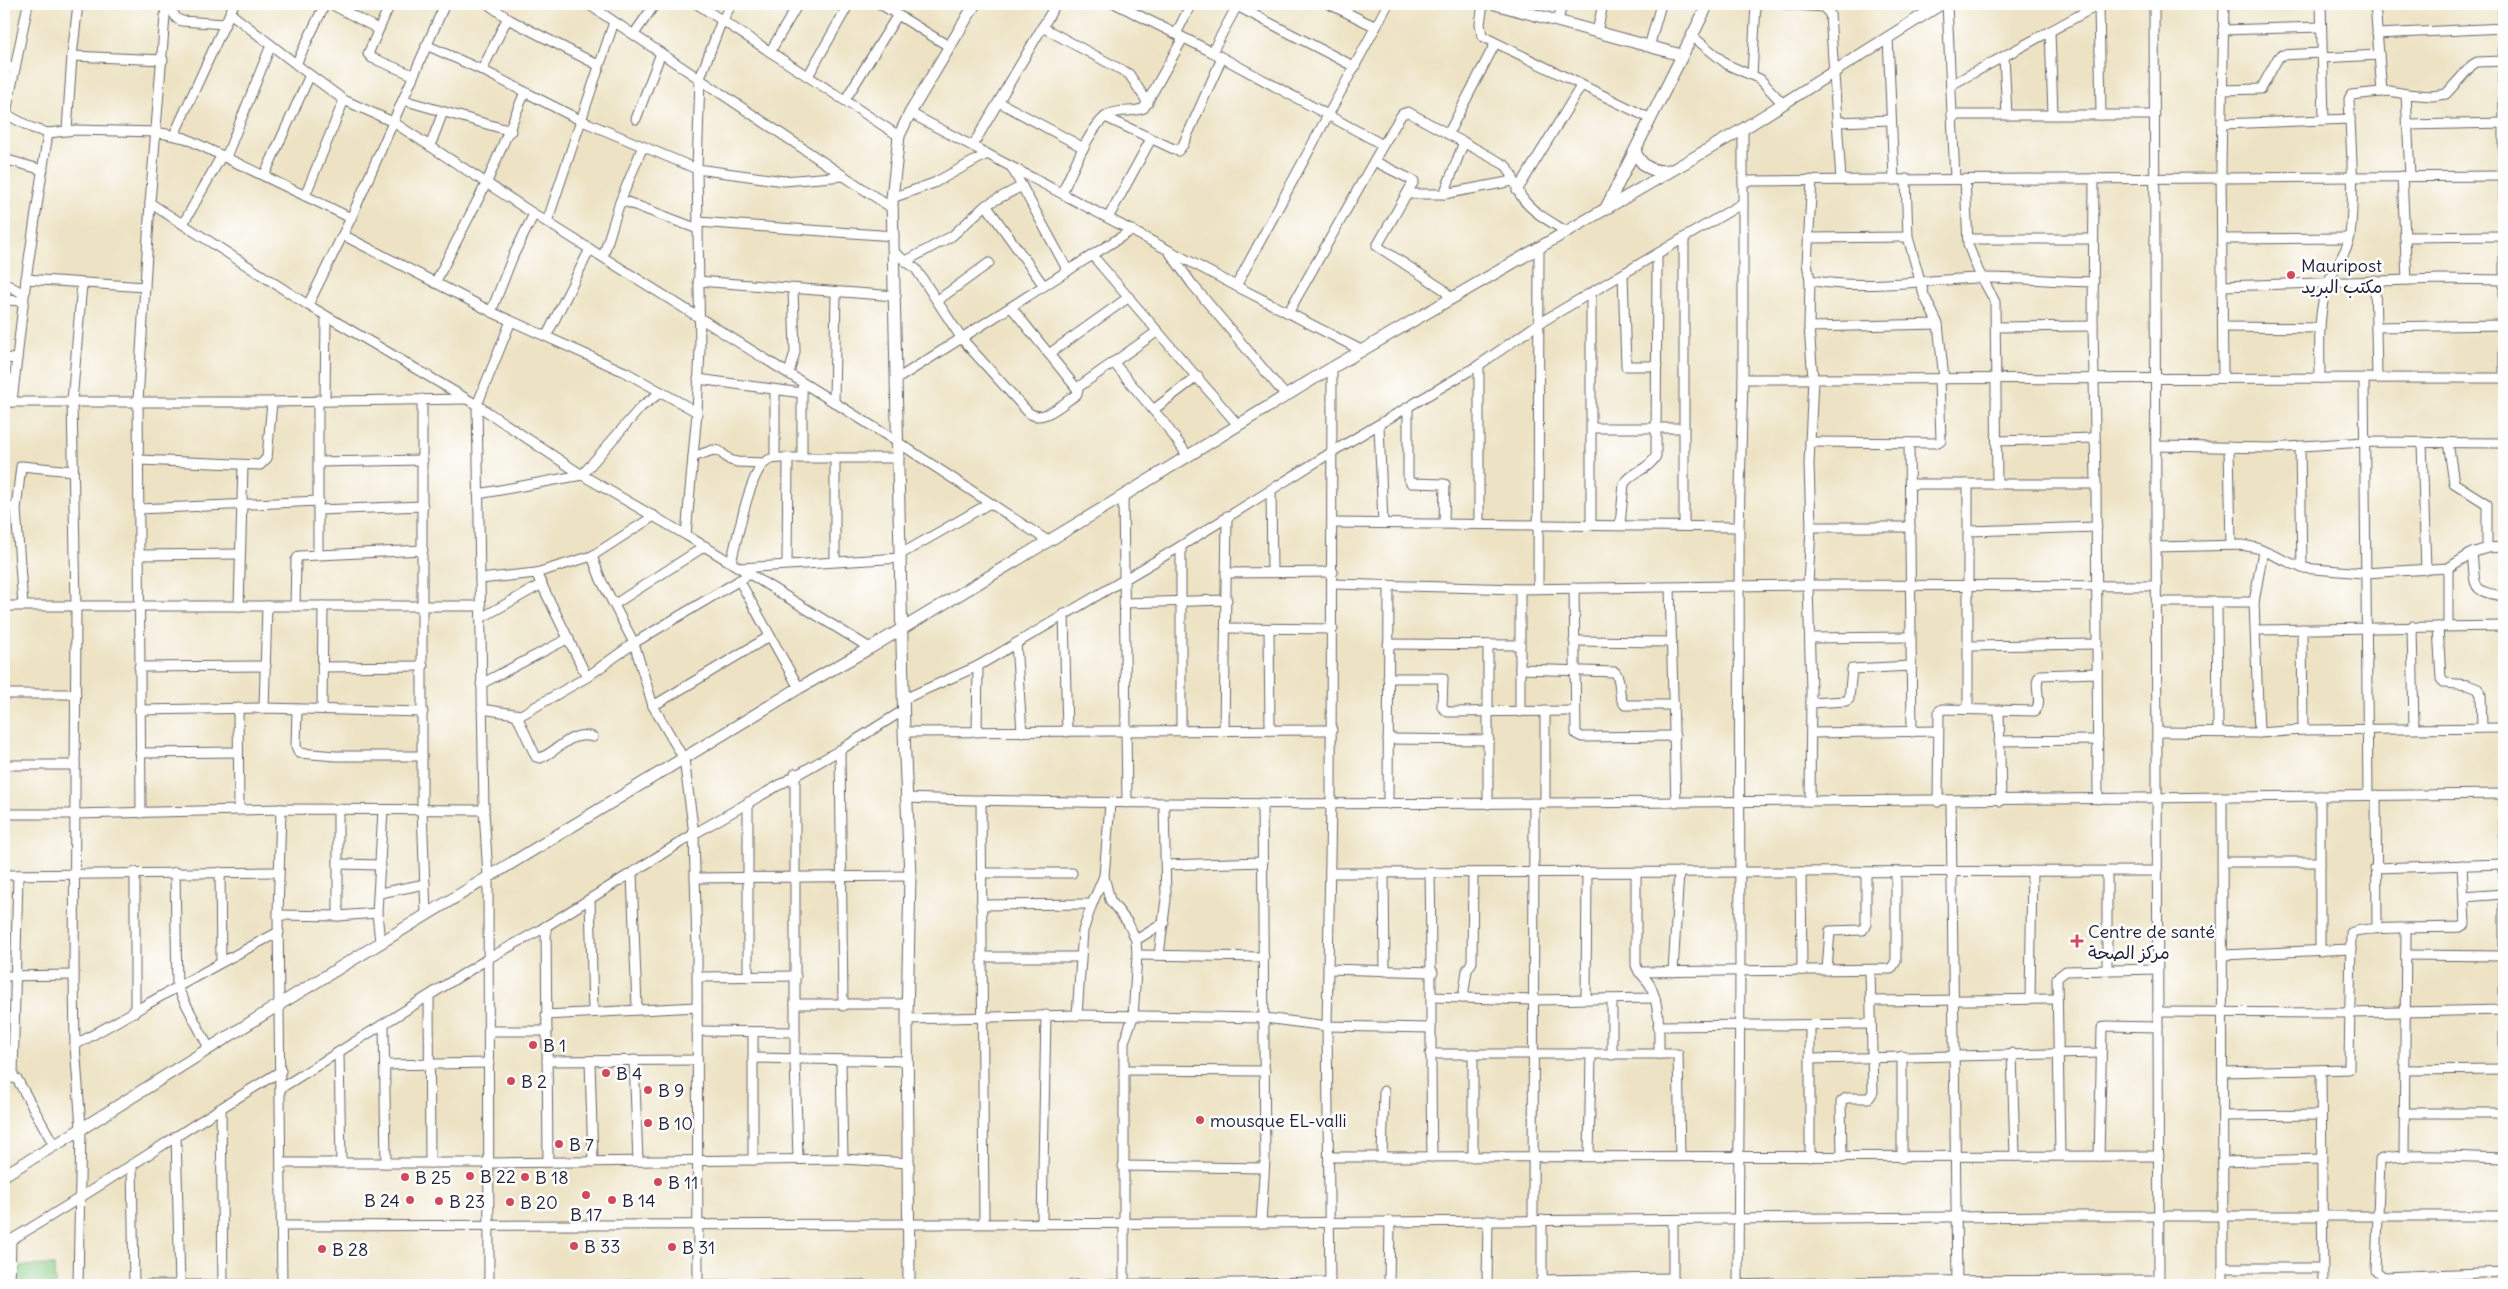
<svg xmlns="http://www.w3.org/2000/svg" width="2508" height="1289" viewBox="0 0 2508 1289" font-family="Delius,'Playpen Sans Arabic',sans-serif">
<rect width="100%" height="100%" fill="#fff"/>
<filter id="ink" filterUnits="userSpaceOnUse"><feTurbulence type="fractalNoise" baseFrequency=".02" numOctaves="2"/><feDisplacementMap in="SourceGraphic" scale="10" xChannelSelector="R" yChannelSelector="G"/><feConvolveMatrix kernelMatrix="1 2 1 2 8 2 1 2 1" color-interpolation-filters="sRGB"/></filter>
<filter id="wash" filterUnits="userSpaceOnUse"><feTurbulence type="fractalNoise" baseFrequency=".0096" numOctaves="4" result="noise"/><feDisplacementMap in="SourceGraphic" scale="20" xChannelSelector="R" yChannelSelector="G"/><feGaussianBlur stdDeviation="1.12" result="paint"/><feColorMatrix in="noise" values="0 0 0 0 0 0 0 0 0 0 0 0 0 0 0 0 0 1.4 0 .05"/><feComposite in="paint" operator="in"/></filter>
<g filter="url(#wash)">
<rect width="100%" height="100%" fill="#ede3c4"/>
<polygon fill="#87ca83" stroke="#54765f" points="54,1265 55,1285 15,1285 15,1266"/>
</g>
<g filter="url(#ink)">
<g fill="none" stroke-linecap="round" stroke-linejoin="round">
<g stroke="#69666b" stroke-width="11">
<g id="minor">
<polyline points="331,4 378,29"/>
<polyline points="390,4 368,54 372,58 413,75"/>
<polyline points="488,4 510,20"/>
<polyline points="588,4 893,209"/>
<polyline points="697,4 899,136"/>
<polyline points="880,4 950,47"/>
<path d="M1116,4L1212,52L1383,145L1402,114L1408,112L1505,165C1514,173 1515,189 1523,199C1533,213 1553,223 1567,232"/>
<polyline points="1329,4 1376,27"/>
<polyline points="1483,4 1480,24 1482,36 1651,119"/>
<polyline points="1785,4 1823,7 1830,14 1841,180"/>
<polyline points="1947,4 1955,179"/>
<polyline points="2099,4 2101,115"/>
<polyline points="2154,4 2159,1285"/>
<polyline points="2321,4 2324,120"/>
<polyline points="2503,4 2504,123"/>
<polyline points="166,5 171,9 177,19 182,21 225,24"/>
<polyline points="1237,6 1355,67"/>
<polyline points="230,13 310,75"/>
<polyline points="1558,21 1562,4"/>
<polyline points="1042,27 1129,74 1148,103"/>
<polyline points="2223,30 2320,27"/>
<polyline points="1597,32 1603,4"/>
<polyline points="2050,32 2053,114"/>
<polyline points="634,34 655,4"/>
<polyline points="1176,34 1191,4"/>
<polyline points="2377,34 2504,28"/>
<polyline points="1692,36 1728,65 1760,79 1783,104"/>
<polyline points="1888,37 1894,180"/>
<polyline points="426,45 482,70 580,120 697,169 784,181 844,176"/>
<polyline points="1649,47 1661,4"/>
<polyline points="770,52 798,4"/>
<polyline points="1212,52 1238,4"/>
<polyline points="2379,55 2382,92"/>
<polyline points="72,56 163,60"/>
<polyline points="2004,57 2007,115"/>
<polyline points="2321,58 2379,55 2375,4"/>
<polyline points="296,64 325,4"/>
<polyline points="4,65 15,68"/>
<polyline points="482,70 505,23 510,20 598,65"/>
<polyline points="1752,75 1756,4"/>
<polyline points="808,76 849,4"/>
<polyline points="1951,85 2100,4"/>
<polyline points="2222,90 2261,89 2278,58 2282,55 2321,53"/>
<polyline points="2406,94 2432,96 2446,94 2472,65 2477,62 2504,61"/>
<polyline points="403,100 511,131"/>
<polyline points="845,100 897,16"/>
<polyline points="999,102 1084,148"/>
<polyline points="4,113 32,128 48,133 76,130 156,132 185,138 351,218"/>
<polyline points="6,113 28,4"/>
<polyline points="910,113 1236,286 1363,351"/>
<polyline points="1952,115 2155,115"/>
<polyline points="1105,117 1178,151 1183,145 1222,58"/>
<polyline points="636,119 661,53"/>
<polyline points="1838,122 1890,120"/>
<polyline points="2222,124 2350,119"/>
<polyline points="67,130 72,56 78,4"/>
<polyline points="1448,134 1495,44"/>
<polyline points="174,135 234,4"/>
<polyline points="973,145 1056,4"/>
<polyline points="430,146 443,112"/>
<polyline points="226,157 271,45"/>
<polyline points="4,159 43,170"/>
<polyline points="1374,161 1414,181 1377,246 1443,289 1451,299"/>
<polyline points="1012,168 1068,271"/>
<polyline points="264,176 310,75 344,100 393,122 534,214 899,443 1048,541"/>
<polyline points="2402,176 2407,280"/>
<polyline points="2094,178 2093,326 2096,484 2098,799"/>
<polyline points="1906,179 1908,237 1924,295 1938,324 1944,379"/>
<polyline points="1965,179 1968,245 1978,270 1995,302 1997,484"/>
<polyline points="1743,181 2504,176"/>
<polyline points="1517,191 1581,86"/>
<path d="M1062,193C1071,174 1092,121 1110,114C1121,109 1133,113 1144,108L1183,38"/>
<polyline points="1407,194 1444,194 1513,181"/>
<polyline points="1444,194 1464,142"/>
<polyline points="305,196 344,100"/>
<polyline points="892,198 934,183 987,154"/>
<polyline points="620,202 643,146"/>
<polyline points="150,203 308,305 477,405 582,475 686,535 870,648"/>
<polyline points="986,205 1044,286"/>
<polyline points="1108,218 1151,139"/>
<polyline points="547,222 614,22"/>
<polyline points="698,222 894,236"/>
<polyline points="183,224 222,155"/>
<polyline points="343,235 496,314 627,373 697,412"/>
<polyline points="2405,237 2504,236"/>
<polyline points="1808,238 1908,237"/>
<polyline points="1968,239 2092,239"/>
<polyline points="2222,239 2349,238"/>
<path d="M895,253L916,269L962,339L1027,411C1041,426 1063,403 1077,394L1078,390L1011,307"/>
<polyline points="1170,253 1192,284 1286,396"/>
<polyline points="1092,255 1238,425"/>
<polyline points="603,257 620,202 627,202 698,229"/>
<polyline points="906,261 952,236 986,205 1022,186"/>
<polyline points="1623,274 1626,366 1657,366"/>
<polyline points="26,279 145,287"/>
<path d="M1810,280C1867,291 1926,279 1983,278C2020,278 2057,281 2094,282"/>
<polyline points="2375,280 2377,378"/>
<polyline points="698,281 896,296"/>
<polyline points="4,283 24,294"/>
<polyline points="435,283 487,182 525,92"/>
<polyline points="1236,286 1388,4"/>
<polyline points="2222,286 2441,279 2504,280 2504,123 2407,125"/>
<polyline points="4,300 24,301"/>
<polyline points="938,300 989,263"/>
<polyline points="308,305 351,218 445,4"/>
<polyline points="491,312 513,256 534,214"/>
<polyline points="1288,313 1383,145"/>
<polyline points="1809,327 1938,324"/>
<polyline points="1996,327 2093,326"/>
<polyline points="2223,327 2320,328"/>
<polyline points="2376,327 2504,325"/>
<polyline points="547,335 590,249"/>
<polyline points="1049,354 1129,297"/>
<polyline points="4,358 17,359"/>
<polyline points="1113,362 1165,424 1188,456"/>
<polyline points="1479,365 1479,523"/>
<polyline points="789,373 795,352 793,289"/>
<polyline points="2223,378 2221,168 2224,4"/>
<path d="M2320,378C2320,347 2317,314 2328,284C2333,267 2347,254 2350,236C2355,190 2351,145 2349,99L2351,95L2390,91L2406,94L2410,176"/>
<polyline points="2364,378 2368,795"/>
<polyline points="2504,378 2504,280"/>
<polyline points="698,379 802,393"/>
<polyline points="897,379 1132,230"/>
<polyline points="1743,379 2504,378"/>
<polyline points="1077,388 1158,331"/>
<polyline points="422,399 422,810 426,914"/>
<polyline points="325,400 326,316"/>
<polyline points="4,402 272,402 466,399"/>
<polyline points="12,402 26,279 48,133"/>
<polyline points="834,402 836,292"/>
<polyline points="1408,409 1408,478 1411,483 1445,484 1444,523"/>
<polyline points="1153,410 1198,376"/>
<polyline points="1379,426 1383,523"/>
<polyline points="1593,428 1684,428"/>
<polyline points="1997,441 2095,438"/>
<polyline points="1810,442 1938,443 1941,441 1939,379"/>
<polyline points="2422,442 2426,570"/>
<polyline points="2448,442 2454,483 2487,504 2487,548"/>
<polyline points="1909,443 1912,732"/>
<polyline points="2156,446 2271,448 2364,442 2504,443"/>
<polyline points="2300,446 2302,568"/>
<polyline points="2229,447 2231,545"/>
<polyline points="693,457 713,450 719,451 730,460 737,462 765,463"/>
<polyline points="775,458 775,390"/>
<polyline points="802,458 802,388"/>
<polyline points="835,458 835,561"/>
<polyline points="139,460 260,465 267,458 272,402"/>
<polyline points="319,462 423,460"/>
<polyline points="1911,484 2096,484"/>
<polyline points="1271,489 1272,572"/>
<polyline points="478,494 582,475 641,407 661,392"/>
<polyline points="1123,497 1127,803"/>
<polyline points="4,505 16,509 23,606"/>
<polyline points="16,509 21,466 72,471"/>
<polyline points="139,509 319,501"/>
<polyline points="319,510 423,506"/>
<polyline points="1332,523 1739,527"/>
<polyline points="1591,525 1591,293"/>
<path d="M1620,525L1624,484C1632,471 1649,470 1656,456L1657,254"/>
<polyline points="1684,526 1684,238"/>
<polyline points="1811,527 1910,527"/>
<polyline points="1969,531 2097,527"/>
<polyline points="686,535 697,412 700,349 697,169 700,78 722,20 732,4"/>
<polyline points="1181,546 1181,731"/>
<polyline points="2156,547 2242,545 2257,548 2302,568 2364,573 2448,568 2472,553 2487,548 2504,547"/>
<path d="M2472,553C2476,585 2469,592 2504,596"/>
<polyline points="901,554 990,503"/>
<polyline points="139,555 240,554"/>
<polyline points="318,555 318,400"/>
<polyline points="592,556 601,580 634,643 653,706 684,759 694,834 697,950 698,1285"/>
<path d="M731,562C737,541 749,475 765,462C771,457 780,458 788,458H899"/>
<polyline points="787,564 788,458"/>
<polyline points="740,568 901,558"/>
<polyline points="2448,568 2448,626"/>
<polyline points="1226,573 1333,572"/>
<polyline points="480,579 536,573 592,556 654,516"/>
<polyline points="739,580 799,688"/>
<polyline points="1333,584 1520,589 1808,585 2157,586"/>
<polyline points="1538,588 1539,247"/>
<polyline points="1574,588 1576,734 1582,737 1675,736"/>
<polyline points="1670,588 1676,803"/>
<polyline points="1520,589 1520,712"/>
<polyline points="2157,602 2254,602"/>
<polyline points="2217,602 2218,731"/>
<polyline points="1124,603 1227,600"/>
<polyline points="615,604 705,546"/>
<polyline points="4,606 481,606"/>
<polyline points="239,606 243,465"/>
<polyline points="295,606 296,560 299,556 423,550"/>
<polyline points="1064,614 1067,732"/>
<polyline points="481,618 542,584"/>
<polyline points="2412,626 2414,729"/>
<polyline points="2438,627 2441,679 2445,683 2468,685 2478,689 2481,695 2482,727"/>
<polyline points="1226,628 1333,629"/>
<polyline points="1269,629 1270,730"/>
<polyline points="2302,629 2303,730"/>
<polyline points="2256,630 2504,626"/>
<polyline points="1810,638 1910,637"/>
<polyline points="1574,641 1672,642"/>
<polyline points="1016,643 1022,732"/>
<polyline points="1388,644 1520,645"/>
<polyline points="1968,646 2097,644"/>
<polyline points="139,667 266,666"/>
<polyline points="322,667 423,666"/>
<path d="M1520,669L1615,672C1623,681 1616,696 1625,705H1674"/>
<polyline points="587,677 634,643 750,574"/>
<polyline points="1388,678 1443,678 1442,707 1448,712 1574,711"/>
<polyline points="481,684 569,638"/>
<polyline points="4,694 76,694"/>
<polyline points="904,699 978,666 1181,546 1332,452 1479,365 1538,324 1743,203"/>
<polyline points="1811,703 1846,701 1849,699 1852,669 1911,666"/>
<polyline points="653,706 770,636"/>
<polyline points="238,708 239,810"/>
<polyline points="264,708 267,606"/>
<polyline points="297,709 296,746 299,753 336,756 422,756"/>
<polyline points="322,709 323,606"/>
<polyline points="482,709 521,715 587,677 536,573"/>
<polyline points="1968,709 1968,484"/>
<polyline points="139,710 264,708 423,712"/>
<polyline points="1999,710 2001,801"/>
<path d="M517,716L536,757L540,758C559,751 570,730 593,737"/>
<polyline points="1224,731 1227,516"/>
<polyline points="904,732 1332,730"/>
<polyline points="977,732 978,666"/>
<polyline points="2157,732 2259,733 2303,730 2504,728"/>
<polyline points="1811,733 1937,731"/>
<polyline points="2259,733 2254,602 2263,551"/>
<polyline points="1388,739 1489,740"/>
<polyline points="1999,741 2098,740"/>
<polyline points="840,750 843,1006"/>
<polyline points="140,753 238,752"/>
<polyline points="4,765 75,765"/>
<polyline points="795,773 795,1060 798,1159"/>
<polyline points="2504,794 2504,1069"/>
<polyline points="2376,795 2377,928"/>
<polyline points="2320,796 2320,951"/>
<polyline points="2222,797 2223,1285"/>
<path d="M906,798C1120,805 1334,804 1549,803C1867,802 2186,797 2504,794"/>
<polyline points="981,800 984,1223"/>
<polyline points="1810,801 1811,691 1808,585 1811,527 1809,464 1813,379 1809,327 1810,280 1807,263 1812,180"/>
<polyline points="748,802 748,977"/>
<path d="M1938,802L1939,711L1942,709L2035,711C2044,701 2032,685 2040,675L2097,673"/>
<polyline points="1951,802 1957,1285"/>
<polyline points="1545,803 1545,711"/>
<polyline points="1388,804 1389,585"/>
<polyline points="1488,804 1488,645"/>
<polyline points="281,809 278,915 282,1285"/>
<polyline points="141,813 138,401 150,203 166,4"/>
<polyline points="4,814 75,814 281,809 484,810"/>
<polyline points="2223,862 2320,862"/>
<polyline points="338,864 381,865"/>
<polyline points="1166,865 1263,862"/>
<polyline points="2375,868 2503,864"/>
<polyline points="2107,871 2107,970"/>
<polyline points="135,872 135,1012"/>
<polyline points="175,872 177,987 209,1048"/>
<polyline points="220,872 221,962"/>
<polyline points="1801,872 1802,970"/>
<polyline points="632,873 637,1008"/>
<polyline points="981,873 1072,873"/>
<polyline points="1330,873 2158,871"/>
<polyline points="1384,873 1385,971"/>
<path d="M1430,873C1432,968 1430,1062 1432,1157"/>
<path d="M1636,873V965C1638,974 1648,979 1651,987C1660,1007 1659,1033 1659,1054"/>
<polyline points="4,875 279,872"/>
<polyline points="1104,876 1110,900 1128,923 1136,940 1137,955 1133,1017 1124,1042 1124,1285"/>
<polyline points="695,878 910,876"/>
<polyline points="380,893 425,884"/>
<polyline points="2464,897 2503,894"/>
<polyline points="590,899 593,1011"/>
<polyline points="981,905 1092,904"/>
<polyline points="377,913 380,942"/>
<polyline points="278,915 338,916 377,913 383,810"/>
<polyline points="338,916 338,809"/>
<polyline points="546,926 548,1162"/>
<polyline points="1136,940 1164,923"/>
<polyline points="1137,955 1264,957"/>
<polyline points="1159,955 1166,899 1164,803"/>
<polyline points="2223,955 2351,949"/>
<polyline points="2406,955 2503,956"/>
<polyline points="982,957 1080,957"/>
<polyline points="1328,969 1433,972"/>
<polyline points="1827,970 1830,931 1863,930 1866,924 1866,873"/>
<polyline points="1639,972 1891,969 1896,961 1896,873"/>
<polyline points="1673,972 1679,872"/>
<polyline points="4,976 74,975"/>
<polyline points="697,977 796,976"/>
<polyline points="429,996 430,1163"/>
<polyline points="1431,997 1533,1000 1655,998"/>
<polyline points="1463,998 1467,970 1472,962 1473,873"/>
<polyline points="1586,999 1587,873"/>
<polyline points="1612,999 1612,1055"/>
<polyline points="2030,999 2032,871"/>
<polyline points="1871,1001 2057,999"/>
<polyline points="795,1004 907,1004"/>
<polyline points="2158,1012 2350,1013 2504,1010"/>
<polyline points="546,1015 697,1007"/>
<polyline points="1077,1015 1083,931 1092,904 1104,876 1110,804"/>
<polyline points="907,1019 1080,1015 1265,1018 1327,1026 1431,1028"/>
<polyline points="384,1025 386,1163"/>
<polyline points="1810,1025 1810,1157"/>
<polyline points="1658,1026 1871,1024"/>
<polyline points="489,1031 547,1031"/>
<polyline points="697,1031 795,1032"/>
<path d="M75,1045C143,1007 210,967 279,932"/>
<polyline points="339,1053 341,1163"/>
<polyline points="2012,1053 2015,1156"/>
<polyline points="1430,1054 1678,1054 1680,1156"/>
<polyline points="1473,1054 1473,1156"/>
<polyline points="1902,1056 1902,1158"/>
<polyline points="753,1058 908,1061"/>
<polyline points="1810,1059 2101,1053"/>
<polyline points="634,1060 638,1161"/>
<polyline points="547,1061 697,1060"/>
<polyline points="590,1061 593,1162"/>
<polyline points="841,1061 843,1159"/>
<polyline points="385,1065 489,1063"/>
<polyline points="1124,1070 1265,1071"/>
<polyline points="2405,1070 2504,1069"/>
<polyline points="2321,1071 2323,1285"/>
<path d="M2223,1072L2349,1069L2351,933C2359,926 2443,928 2460,927L2465,924L2462,865"/>
<polyline points="4,1076 17,1079 54,1145"/>
<polyline points="13,1076 18,875"/>
<polyline points="281,1088 489,958 540,930 694,834 840,750 904,710"/>
<polyline points="221,1108 223,1285"/>
<polyline points="2405,1113 2504,1113"/>
<polyline points="2223,1116 2321,1115"/>
<polyline points="176,1136 180,1285"/>
<polyline points="2060,1155 2057,978 2066,971 2158,969"/>
<polyline points="1382,1156 1384,1091"/>
<polyline points="1589,1156 1591,1055"/>
<polyline points="2099,1156 2102,1028 2106,1026 2158,1027"/>
<polyline points="1329,1157 2159,1156"/>
<polyline points="1842,1157 1841,1102 1846,1098 1869,1098 1873,1092 1870,970"/>
<polyline points="2404,1157 2406,929"/>
<path d="M2504,1158C2485,1158 2390,1152 2380,1160L2376,1271L2383,1277L2504,1272"/>
<polyline points="753,1160 753,1033"/>
<polyline points="2223,1162 2321,1159"/>
<polyline points="282,1163 489,1163 843,1159 909,1163"/>
<polyline points="132,1164 134,1285"/>
<polyline points="1123,1166 1264,1168"/>
<polyline points="1533,1220 1534,803"/>
<polyline points="1042,1222 1046,1015"/>
<polyline points="1261,1223 1265,1160 1262,803"/>
<polyline points="282,1226 1261,1223 2062,1216 2504,1216"/>
<path d="M4,1244C98,1189 188,1127 281,1071"/>
<polyline points="2223,1268 2323,1268"/>
<polyline points="1541,1280 1673,1278"/>
<polyline points="10,1285 11,1240"/>
<polyline points="78,1285 81,1128 75,1045 74,975 76,606 72,402 82,284"/>
<polyline points="148,1285 251,1285"/>
<polyline points="489,1285 488,876 484,810 477,405 511,321"/>
<polyline points="626,1285 865,1285"/>
<polyline points="1072,1285 1330,1282"/>
<polyline points="1330,1285 1327,1026 1331,803 1332,368"/>
<polyline points="1389,1285 1390,1221"/>
<polyline points="1487,1285 1488,1220"/>
<polyline points="1542,1285 1542,1220"/>
<polyline points="1673,1285 1673,1220"/>
<polyline points="1738,1285 1740,971 1739,527 1743,379 1743,129"/>
<polyline points="1738,1285 1897,1281 2159,1280"/>
</g>
</g>
<g stroke="#69666b" stroke-width="13">
<g id="tertiary">
<polyline points="1495,4 1681,55"/>
<path d="M1635,151C1641,166 1652,173 1669,170"/>
<polyline points="1606,208 1708,4"/>
<polyline points="4,1175 62,1141 280,1004 799,688 870,648 1110,504 1318,376 1743,129 1941,4"/>
<polyline points="909,1285 907,1019 910,876 904,732 892,198 899,136 910,113 975,4"/>
</g>
</g>
<use href="#minor" stroke="#fff" stroke-width="9"/>
<use href="#tertiary" stroke="#fff" stroke-width="11"/>
</g>
</g>
<g fill="#d1495b" stroke="#fff" stroke-width="2">
<circle cx="2291" cy="275" r="5"/>
<path d="M2074.5 933.5h5v5h5v5h-5v5h-5v-5h-5v-5h5z"/>
<circle cx="533" cy="1045" r="5"/>
<circle cx="606" cy="1073" r="5"/>
<circle cx="511" cy="1081" r="5"/>
<circle cx="648" cy="1090" r="5"/>
<circle cx="1200" cy="1120" r="5"/>
<circle cx="648" cy="1123" r="5"/>
<circle cx="559" cy="1144" r="5"/>
<circle cx="470" cy="1176" r="5"/>
<circle cx="405" cy="1177" r="5"/>
<circle cx="525" cy="1177" r="5"/>
<circle cx="658" cy="1182" r="5"/>
<circle cx="586" cy="1195" r="5"/>
<circle cx="410" cy="1200" r="5"/>
<circle cx="612" cy="1200" r="5"/>
<circle cx="439" cy="1201" r="5"/>
<circle cx="510" cy="1202" r="5"/>
<circle cx="574" cy="1246" r="5"/>
<circle cx="672" cy="1247" r="5"/>
<circle cx="322" cy="1249" r="5"/>
</g>
<g text-anchor="middle" dominant-baseline="central" stroke-width="5" stroke-linejoin="round" paint-order="stroke">
<g font-size="18" fill="#22223b" stroke="#fff" text-anchor="start">
<text x="2301" y="265">Mauripost<tspan x="2301" dy="21">مكتب البريد</tspan></text>
<text x="2088" y="931">Centre de santé<tspan x="2088" dy="21">مركز الصحة</tspan></text>
<text x="543" y="1045">B 1</text>
<text x="616" y="1073">B 4</text>
<text x="521" y="1081">B 2</text>
<text x="658" y="1090">B 9</text>
<text x="1210" y="1120">mousque EL-valli</text>
<text x="658" y="1123">B 10</text>
<text x="569" y="1144">B 7</text>
<text x="480" y="1176">B 22</text>
<text x="415" y="1177">B 25</text>
<text x="535" y="1177">B 18</text>
<text x="668" y="1182">B 11</text>
<text x="400" y="1200" text-anchor="end">B 24</text>
<text x="622" y="1200">B 14</text>
<text x="449" y="1201">B 23</text>
<text x="520" y="1202">B 20</text>
<text x="586" y="1214" text-anchor="middle">B 17</text>
<text x="584" y="1246">B 33</text>
<text x="682" y="1247">B 31</text>
<text x="332" y="1249">B 28</text>
</g>
</g>
<rect width="2508" height="1289" fill="none" stroke="#fff" stroke-width="20"/>
</svg>
